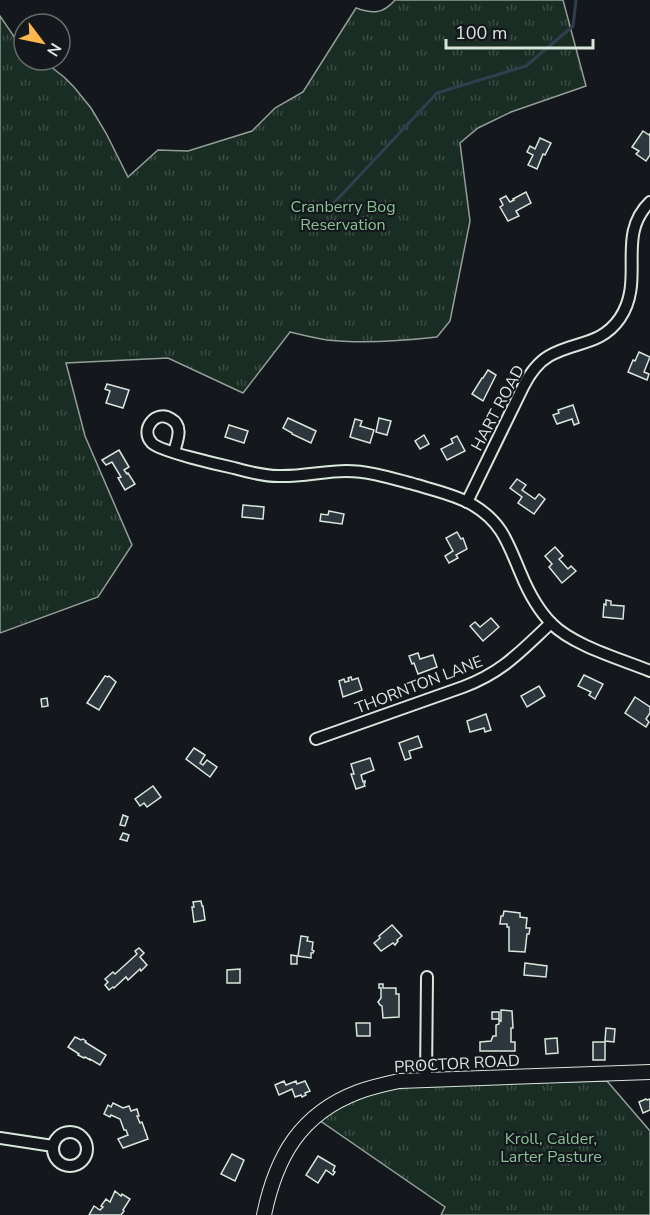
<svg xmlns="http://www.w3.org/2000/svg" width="650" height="1215" viewBox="0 0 650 1215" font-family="'Nunito Sans',sans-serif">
<defs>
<pattern id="park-tufts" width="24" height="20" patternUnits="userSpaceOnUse" patternTransform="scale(1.5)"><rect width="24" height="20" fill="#1a2d24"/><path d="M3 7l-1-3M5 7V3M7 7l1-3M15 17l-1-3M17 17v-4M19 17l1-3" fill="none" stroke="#3b4b43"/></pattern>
</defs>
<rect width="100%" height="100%" fill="#14181c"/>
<g fill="url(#park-tufts)" stroke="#939e99" stroke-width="1.5">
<path d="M395,0H563L586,86L511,112L478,128L460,143L470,221L450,321L437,337C402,341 362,344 327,340C315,338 302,335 290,332L243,393L168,358L66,363L85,436L132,545L98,597L0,633V16L15,38L24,46V60H42L64,77L74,87L91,108L106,133L128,177L158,150L188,151L252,131L275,108L303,92L356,8C373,14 383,14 395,0Z"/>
<polygon points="607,1081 650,1131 650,1215 441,1215 445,1207 319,1120 340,1107 366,1095 401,1085"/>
</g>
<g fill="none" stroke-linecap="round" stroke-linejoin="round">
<polyline stroke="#2f3f4d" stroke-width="3" points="332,205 437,93 526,66 573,26 576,0"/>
</g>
<g fill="#2c363c" stroke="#d8e6dc" stroke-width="1.5">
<polygon points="643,131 649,135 650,133 650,155 646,161 636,154 639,151 632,147"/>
<polygon points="540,138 551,143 545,155 543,154 537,169 528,165 533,155 527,152 530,146 535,149"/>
<polygon points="526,192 531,203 516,211 519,216 508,221 500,207 503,205 500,199 506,196 510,202 514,200 513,199"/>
<polygon points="639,352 650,357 644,372 649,374 647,380 628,372 633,360 635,361"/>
<polygon points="488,370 496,375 483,401 472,394 482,378 483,378"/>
<polygon points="107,384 129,390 123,408 106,403 110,391 105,389"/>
<polygon points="573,405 579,423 574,425 572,419 557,424 553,415 559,413 558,410"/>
<polygon points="288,418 316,431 311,443 292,434 292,433 283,428"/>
<polygon points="379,418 391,421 387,435 376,432"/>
<polygon points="355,419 362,421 360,426 374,430 370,443 350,437"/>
<polygon points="229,425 248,431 244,443 225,437"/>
<polygon points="424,435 429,444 420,449 415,441"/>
<polygon points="457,436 465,451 447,460 441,449 453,443 451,439"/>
<polygon points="119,450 129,467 124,470 127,474 128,473 135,484 125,490 118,478 121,477 112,462 106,465 102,460"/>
<polygon points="517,479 526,485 522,490 535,499 539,494 545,499 534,514 518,503 522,497 510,488"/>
<polygon points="243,505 264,507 263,519 242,517"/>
<polygon points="329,511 344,514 342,524 320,521 321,514 328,515"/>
<polygon points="457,532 461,539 463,538 467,549 456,555 458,558 449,563 445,556 453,551 446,538"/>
<polygon points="555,547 563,556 559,559 568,569 571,566 576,571 562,583 549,567 552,564 545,556"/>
<polygon points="606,600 611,601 611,605 624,606 623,619 603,617 604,604 606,605"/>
<polygon points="491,618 499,627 483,641 470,626 475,622 480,627"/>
<polygon points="418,653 420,659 433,655 437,667 418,674 414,663 412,664 409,656"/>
<polygon points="584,675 603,684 595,699 589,695 591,692 578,686"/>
<polygon points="105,676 108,677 109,676 116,682 99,710 87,703"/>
<polygon points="351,677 352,680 358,678 362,690 343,697 339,681 344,679 345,682 349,681 348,678"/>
<polygon points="539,686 545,696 527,707 521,696"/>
<polygon points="635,697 650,707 650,713 646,719 649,722 646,727 625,713"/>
<polygon points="47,698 48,706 42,707 41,699"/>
<polygon points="486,714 491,730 485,732 484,728 470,732 467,721"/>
<polygon points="418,736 422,747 409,751 411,758 405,760 399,743"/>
<polygon points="194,748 205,755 200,763 203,765 207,760 217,767 210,777 186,759"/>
<polygon points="370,758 374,770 361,775 363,782 365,781 365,783 364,784 365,786 356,789 351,774 354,774 351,764"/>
<polygon points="153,786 161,797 147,807 144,803 140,806 135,799"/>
<polygon points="123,815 128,817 125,826 120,825"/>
<polygon points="123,833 129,835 127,841 120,839"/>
<polygon points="201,901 202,906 203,906 205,920 194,922 192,907 194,907 193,902"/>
<polygon points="504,911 520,913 520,917 527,918 526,928 530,928 529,934 527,934 525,952 509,951 509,927 507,927 507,924 500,924 501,916 503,916"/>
<polygon points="392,925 402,936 397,940 398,941 395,945 393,943 381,951 374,943 380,938 379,936"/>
<polygon points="301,936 308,937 307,941 313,942 312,950 314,951 313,953 311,953 311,958 298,956"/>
<polygon points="139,948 144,953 140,957 147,965 141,971 140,969 128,980 126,977 114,988 113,987 109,990 105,985 108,982 105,979 113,972 115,974 137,954 135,951"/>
<polygon points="291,955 297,956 297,964 291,964"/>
<polygon points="525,963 547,966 546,977 524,975"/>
<polygon points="240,969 240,983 227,983 227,970"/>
<polygon points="379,984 383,984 383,988 396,988 396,994 399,994 399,1017 383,1018 382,1006 380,1005 378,1002 381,998 381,988 379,988"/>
<polygon points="501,1010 512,1011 513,1028 511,1028 511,1042 515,1042 515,1051 480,1051 480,1042 491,1041 493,1036 496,1036 496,1025 499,1024 499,1020 501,1021"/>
<rect x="492" y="1012" width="7" height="7"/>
<polygon points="356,1023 370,1023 370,1036 357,1036"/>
<polygon points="606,1028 615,1029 614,1042 605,1041"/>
<polygon points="75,1037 81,1040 83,1039 86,1041 85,1042 106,1055 100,1065 90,1059 90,1060 85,1057 84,1058 78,1055 79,1054 68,1047"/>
<polygon points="557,1038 558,1053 546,1054 545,1039"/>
<rect x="593" y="1042" width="12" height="18"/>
<polygon points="284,1081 286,1085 296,1081 297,1084 305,1081 310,1091 305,1093 306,1095 302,1097 301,1095 295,1097 292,1089 279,1095 275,1085"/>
<polygon points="646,1099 647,1100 650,1099 650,1110 643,1113 639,1102"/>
<polygon points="113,1103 123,1108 129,1106 131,1111 137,1109 139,1116 137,1116 140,1123 142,1122 148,1139 123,1148 118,1139 128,1135 126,1130 124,1130 120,1119 111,1115 110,1117 104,1114 108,1105 111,1107"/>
<polygon points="232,1154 244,1160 235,1181 221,1174"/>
<polygon points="318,1156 335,1166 333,1171 335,1172 333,1175 326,1170 318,1183 306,1175"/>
<polygon points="115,1191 121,1196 122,1194 130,1199 123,1210 124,1211 121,1215 89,1215 94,1206 100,1210 103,1207 101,1206 106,1199 110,1202"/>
</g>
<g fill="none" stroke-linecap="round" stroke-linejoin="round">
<g stroke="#d8e6dc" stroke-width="14">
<g id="minor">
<path d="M174,452C177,441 184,426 171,419C156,409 139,430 152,443C159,451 220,465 234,468C248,472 263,476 278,476C301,477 324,471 346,471C371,471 394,479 417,485C436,491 456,495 473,505C503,523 508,544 521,574C528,591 539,611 552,624C574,646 621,659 650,671"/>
<path d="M467,502L523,387C529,375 537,363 549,356C574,341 601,346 620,318C646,279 615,236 650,202"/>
<path d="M316,739L463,687C503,672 521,651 551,623"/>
<polyline points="426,1080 427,977"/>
<circle cx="70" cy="1149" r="17"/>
<polyline points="0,1138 53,1146"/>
</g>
</g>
<g stroke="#d8e6dc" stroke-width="16">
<path id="major" d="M264,1215C276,1157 300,1114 358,1092C371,1087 385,1084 399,1081L650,1072"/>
</g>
<use href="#minor" stroke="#14181c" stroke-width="10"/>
<use href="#major" stroke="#14181c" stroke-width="14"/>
</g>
<g text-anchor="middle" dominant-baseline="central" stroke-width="4.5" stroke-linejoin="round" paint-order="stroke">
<g font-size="16" fill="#8ac095" stroke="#14181c">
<text x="343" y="207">Cranberry Bog<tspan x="343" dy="18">Reservation</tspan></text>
<text x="551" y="1139">Kroll, Calder,<tspan x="551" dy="18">Larter Pasture</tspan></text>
</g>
<g font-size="16" fill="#d8e6dc" stroke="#14181c">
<text transform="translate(498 408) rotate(-62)">HART ROAD</text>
<text transform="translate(419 685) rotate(-21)">THORNTON LANE</text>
<text transform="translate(457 1064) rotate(-3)">PROCTOR ROAD</text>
</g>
</g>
<g transform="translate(42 42) rotate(122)"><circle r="28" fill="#14181c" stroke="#626a69" stroke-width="1.5"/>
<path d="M0-4.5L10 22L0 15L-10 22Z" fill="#ffb74d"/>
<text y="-9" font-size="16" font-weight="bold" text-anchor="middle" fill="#d8e6dc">N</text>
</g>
<path d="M446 39v9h147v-9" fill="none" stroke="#d8e6dc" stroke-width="3"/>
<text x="455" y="39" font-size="18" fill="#d8e6dc" stroke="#14181c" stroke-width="4.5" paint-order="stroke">100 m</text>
</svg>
